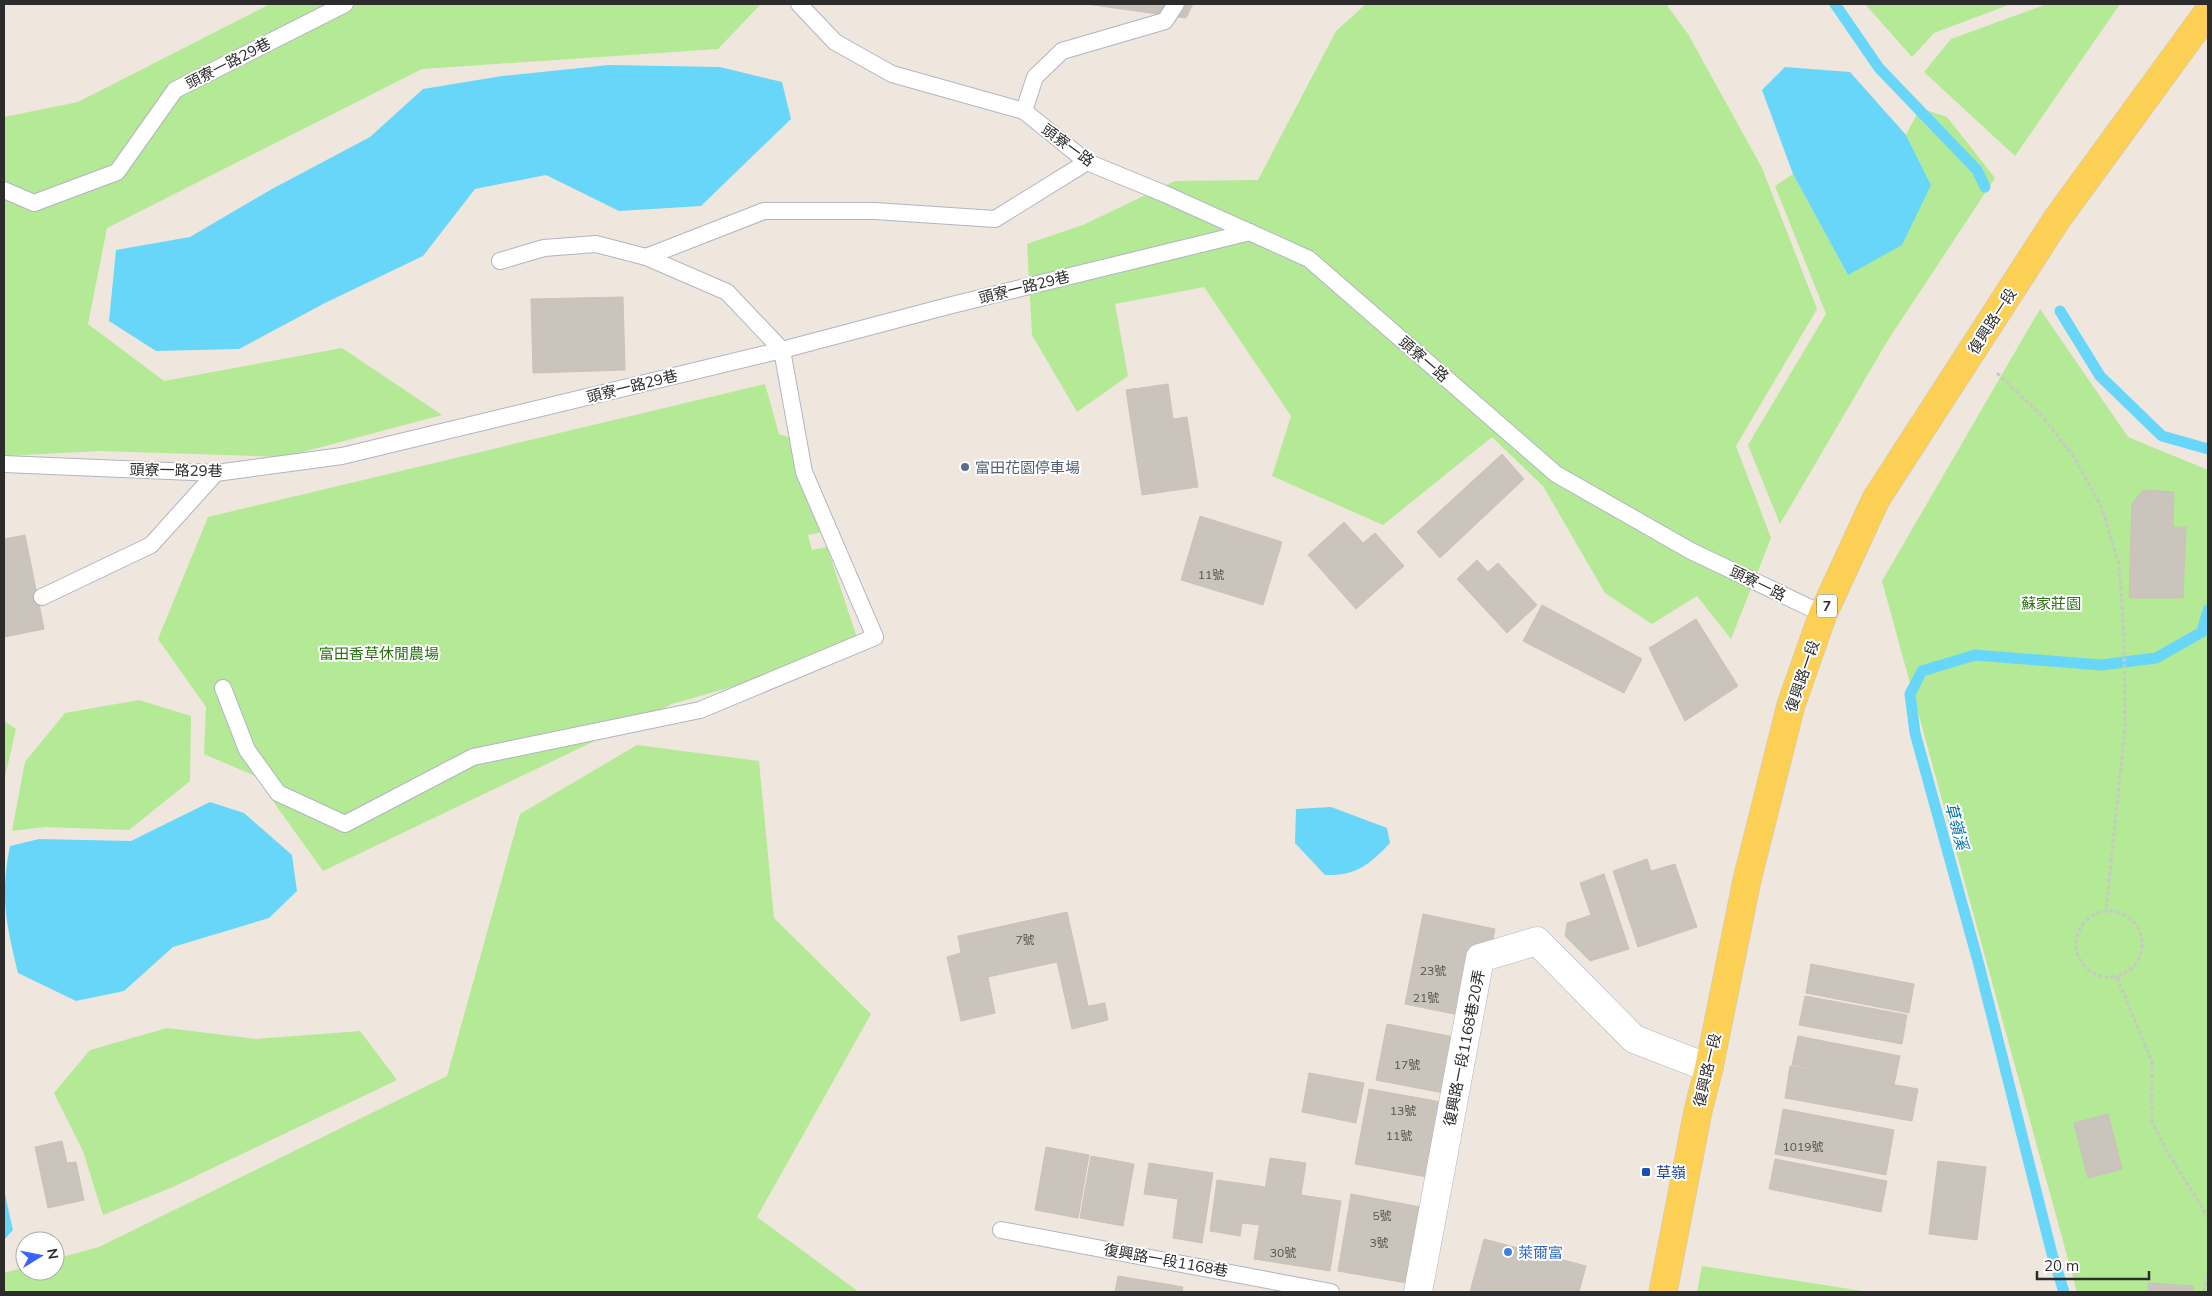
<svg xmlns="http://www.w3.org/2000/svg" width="2212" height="1296" viewBox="0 0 2212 1296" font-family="Mulish,'Noto Sans TC',sans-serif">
<rect width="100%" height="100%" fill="#efe7dd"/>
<g fill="#b4e995">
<polygon points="270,4 761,4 718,49 422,69 107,228 88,324 164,381 342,348 442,415 284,457 100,451 4,456 4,117 78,102"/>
<polygon points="1366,4 1666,4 1688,34 1762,168 1817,309 1736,446 1771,538 1731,639 1697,596 1652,624 1605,593 1543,486 1492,437 1383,525 1272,476 1291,416 1204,287 1115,304 1128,376 1077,412 1032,335 1027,244 1083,225 1175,181 1258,180 1336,31"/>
<polygon points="1865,4 2011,4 1934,33 1912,57"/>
<polygon points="2047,4 2120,4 2015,156 1924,72 1951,39"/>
<polygon points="1920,108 1947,117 1995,178 1888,340 1780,524 1748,445 1826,314 1775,186 1793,174 1848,275 1931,185 1906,135"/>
<polygon points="2040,309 2128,437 2208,470 2208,1292 2077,1292 1882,581"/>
<polygon points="765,384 779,434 790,438 823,532 808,535 812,550 827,547 861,650 672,704 323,871 255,776 204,754 206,707 158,639 208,517"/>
<polygon points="139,700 191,716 190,781 129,830 45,827 12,831 25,762 65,713"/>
<polygon points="4,721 16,729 4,781"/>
<polygon points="637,745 759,761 774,918 871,1014 757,1217 859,1292 4,1292 4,1273 25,1267 25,1271 55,1271 55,1259 99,1247 447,1076 520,814"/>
<polygon points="167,1028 256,1039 360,1031 397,1080 173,1187 103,1215 83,1151 54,1093 90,1050"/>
<polygon points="1702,1266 1869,1292 1697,1292"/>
</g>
<g fill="#68d6f9">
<polygon points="609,65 720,67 782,82 791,119 701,206 619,211 546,175 475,189 423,256 325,303 239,349 156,351 109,321 116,250 190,237 272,189 370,137 423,89 502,76"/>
<polygon points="1785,67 1850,72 1906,135 1931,185 1902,245 1848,275 1793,174 1762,90"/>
<path d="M210,802L244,813L292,855L297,891L269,918L173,947L124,991L76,1001L18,973C6,924 0,897 10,846L39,839L131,841Z"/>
<path d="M1331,807L1387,828L1390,843C1369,865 1356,876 1325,875L1295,843L1296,809Z"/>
<polygon points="4,1190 13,1230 4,1240"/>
</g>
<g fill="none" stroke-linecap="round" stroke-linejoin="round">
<g stroke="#68d6f9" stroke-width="11">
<polyline points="1835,4 1879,68 1977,170 1985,187"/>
<polyline points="2060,311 2100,376 2162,436 2208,449"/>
<polyline points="2064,1292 2052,1254 1979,965 1915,733 1910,694 1922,671 1975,655 2101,665 2156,658 2202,632 2208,610"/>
</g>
</g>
<g fill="#cac4bc" stroke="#cac3b6">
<polygon points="1086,4 1193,4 1186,18"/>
<polygon points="623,297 625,370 533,373 531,299"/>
<polygon points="1168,384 1173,419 1187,417 1198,487 1142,495 1126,390"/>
<polygon points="1502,454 1524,479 1440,558 1417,532"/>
<polygon points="2143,490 2174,492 2173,527 2186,527 2183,598 2129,598 2132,504"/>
<polygon points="1200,516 1282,542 1263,605 1181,580"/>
<polygon points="1344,522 1363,543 1375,533 1404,566 1356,609 1308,555"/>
<polygon points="25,535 44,629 4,637 4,539"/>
<polygon points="1477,560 1488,572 1498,563 1537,605 1507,633 1457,579"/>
<polygon points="1542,605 1642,659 1624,693 1523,641"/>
<polygon points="1696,619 1738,686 1685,721 1649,648"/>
<polygon points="1647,859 1651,871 1675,864 1697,927 1638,947 1613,871"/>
<polygon points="1604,874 1629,949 1590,961 1565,936 1567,923 1591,915 1580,883"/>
<polygon points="1067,912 1088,1006 1105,1003 1108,1020 1072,1029 1057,962 988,977 995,1013 961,1021 947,957 961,953 958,936"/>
<polygon points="1423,914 1495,929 1478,1019 1405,1004"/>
<polygon points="1811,964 1914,984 1909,1013 1806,993"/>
<polygon points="1805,996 1907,1015 1902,1044 1799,1025"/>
<polygon points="1387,1024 1470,1040 1459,1096 1376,1080"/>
<polygon points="1798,1036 1900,1056 1894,1085 1792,1065"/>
<polygon points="1790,1066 1918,1089 1912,1121 1785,1098"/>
<polygon points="1309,1073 1364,1083 1356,1123 1302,1112"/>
<polygon points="1369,1089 1458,1105 1444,1180 1355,1164"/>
<polygon points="1783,1109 1894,1130 1886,1175 1775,1154"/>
<polygon points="2108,1114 2122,1169 2088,1178 2074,1123"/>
<polygon points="62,1141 67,1163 76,1162 84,1200 48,1208 35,1147"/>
<polygon points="1046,1147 1089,1155 1078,1218 1035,1210"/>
<polygon points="1091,1156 1134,1164 1123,1226 1080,1218"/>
<polygon points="1270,1158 1306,1163 1301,1195 1341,1201 1330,1271 1254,1259"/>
<polygon points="1775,1159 1887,1181 1881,1212 1769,1189"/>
<polygon points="1938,1161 1986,1167 1977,1240 1929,1234"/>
<polygon points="1149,1163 1213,1173 1202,1243 1173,1238 1178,1199 1144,1194"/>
<polygon points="1217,1180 1266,1187 1260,1225 1242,1223 1240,1236 1210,1231"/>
<polygon points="1351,1194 1442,1211 1429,1287 1338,1271"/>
<polygon points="1484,1239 1586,1266 1579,1292 1470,1292"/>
<polygon points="1118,1276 1183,1287 1182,1292 1115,1292"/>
<polygon points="2148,1283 2194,1286 2193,1292 2148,1292"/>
</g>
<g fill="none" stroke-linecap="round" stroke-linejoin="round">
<g stroke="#b1b4c1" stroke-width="18">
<g id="lane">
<polyline points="799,4 835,42 892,74 1024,111"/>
<polyline points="1176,4 1165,21 1062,51 1035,77 1024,111 1087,162 1165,194 1309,259 1556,474 1691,551 1823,614"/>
<polyline points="4,190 34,203 117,172 175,90 345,4"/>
<polyline points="646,257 764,211 875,211 995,219 1087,162"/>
<polyline points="4,464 216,473 342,456 782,350 948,306 1250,232"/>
<polyline points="42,597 151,545 216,473"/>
<polyline points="223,688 247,750 278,793 345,824 473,757 700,710 875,637 804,472 782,350 727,292 646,257 596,244 544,248 500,261"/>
<polyline points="1001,1230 1331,1292"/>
</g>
</g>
<g stroke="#b1b4c1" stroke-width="29">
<polyline id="street" points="1418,1292 1480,958 1537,941 1634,1039 1709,1068"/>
</g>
<g stroke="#c8c8c8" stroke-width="29">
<polyline id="primary" points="1663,1292 1698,1111 1709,1068 1747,880 1791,705 1823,614 1876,499 2057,219 2208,12"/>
</g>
<g stroke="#c8c8c8" stroke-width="3" stroke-dasharray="4 2.5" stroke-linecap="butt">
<polyline points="1997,373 2042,416 2074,457 2101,506 2119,564 2124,636 2125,728 2106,911"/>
<circle cx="2109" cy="944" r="33"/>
<polyline points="2117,977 2152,1062 2152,1121 2165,1148 2208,1217"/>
<polyline points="2204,1292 2208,1273"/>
</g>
<use href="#lane" stroke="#fff" stroke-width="16"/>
<use href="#street" stroke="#fff" stroke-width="28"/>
<use href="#primary" stroke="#fcd054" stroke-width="28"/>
</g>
<circle fill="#5c6f8a" stroke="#fff" stroke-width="2" cx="965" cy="467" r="5"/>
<rect fill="#1a4fb4" stroke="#fff" stroke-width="2" x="1641" y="1167" width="10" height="10" rx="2.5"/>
<circle fill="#3f7fe0" stroke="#fff" stroke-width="2" cx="1508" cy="1252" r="5"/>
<g text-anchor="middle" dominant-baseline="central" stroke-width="4" stroke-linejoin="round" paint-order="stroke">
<g font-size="12" fill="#545250">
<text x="1211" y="574">11號</text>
<text x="1025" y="939">7號</text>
<text x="1433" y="970">23號</text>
<text x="1426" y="997">21號</text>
<text x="1407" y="1064">17號</text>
<text x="1403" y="1110">13號</text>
<text x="1399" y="1135">11號</text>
<text x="1803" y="1146">1019號</text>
<text x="1382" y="1215">5號</text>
<text x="1379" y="1242">3號</text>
<text x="1283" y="1252">30號</text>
</g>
<rect fill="#fff" stroke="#6b6b6b" stroke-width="1" x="1817" y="594.5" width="20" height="23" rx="4"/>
<g font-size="14" font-weight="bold" fill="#2c2c2c">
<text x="1827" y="606">7</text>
</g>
<g font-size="15" fill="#2c2c2c" stroke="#fff">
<text transform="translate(228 63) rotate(-27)">頭寮一路29巷</text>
<text transform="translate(1068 145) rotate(36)">頭寮一路</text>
<text transform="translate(1024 287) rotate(-14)">頭寮一路29巷</text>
<text transform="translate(1992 321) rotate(-57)">復興路一段</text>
<text transform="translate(1424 359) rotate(41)">頭寮一路</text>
<text transform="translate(632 386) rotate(-14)">頭寮一路29巷</text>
<text transform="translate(176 470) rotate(1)">頭寮一路29巷</text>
<text transform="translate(1758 583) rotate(26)">頭寮一路</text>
<text transform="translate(1802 676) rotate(-71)">復興路一段</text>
<text transform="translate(1464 1048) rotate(-79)">復興路一段1168巷20弄</text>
<text transform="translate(1707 1070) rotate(-77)">復興路一段</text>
<text transform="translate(1166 1260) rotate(10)">復興路一段1168巷</text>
</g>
<g font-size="15" fill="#4e5e75" stroke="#fff" text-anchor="start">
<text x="975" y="467">富田花園停車場</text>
</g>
<g font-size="15" fill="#2a7014" stroke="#fff">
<text x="2051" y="603">蘇家莊園</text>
<text x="379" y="653">富田香草休閒農場</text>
</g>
<g font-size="15" fill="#164399" stroke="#fff" text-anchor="start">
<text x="1656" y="1172">草嶺</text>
</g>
<g font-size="15" fill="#366cbe" stroke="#fff" text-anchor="start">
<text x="1518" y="1252">萊爾富</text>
</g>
<g font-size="16" font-style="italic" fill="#0274a9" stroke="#fff">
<text transform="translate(1957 826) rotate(75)">草嶺溪</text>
</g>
</g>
<rect width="2212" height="1296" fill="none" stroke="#2c2c2c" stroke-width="10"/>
<g transform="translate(40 1256) rotate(80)"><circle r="24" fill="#ffffff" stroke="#ababab"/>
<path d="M0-4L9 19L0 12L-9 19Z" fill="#3a64ff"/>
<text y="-8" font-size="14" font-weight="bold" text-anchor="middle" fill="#2c2c2c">N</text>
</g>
<path d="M2037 1271v8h112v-8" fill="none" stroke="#2c2c2c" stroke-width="2.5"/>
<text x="2044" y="1271" font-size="15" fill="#2c2c2c" stroke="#ffffff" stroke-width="4" paint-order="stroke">20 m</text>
</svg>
